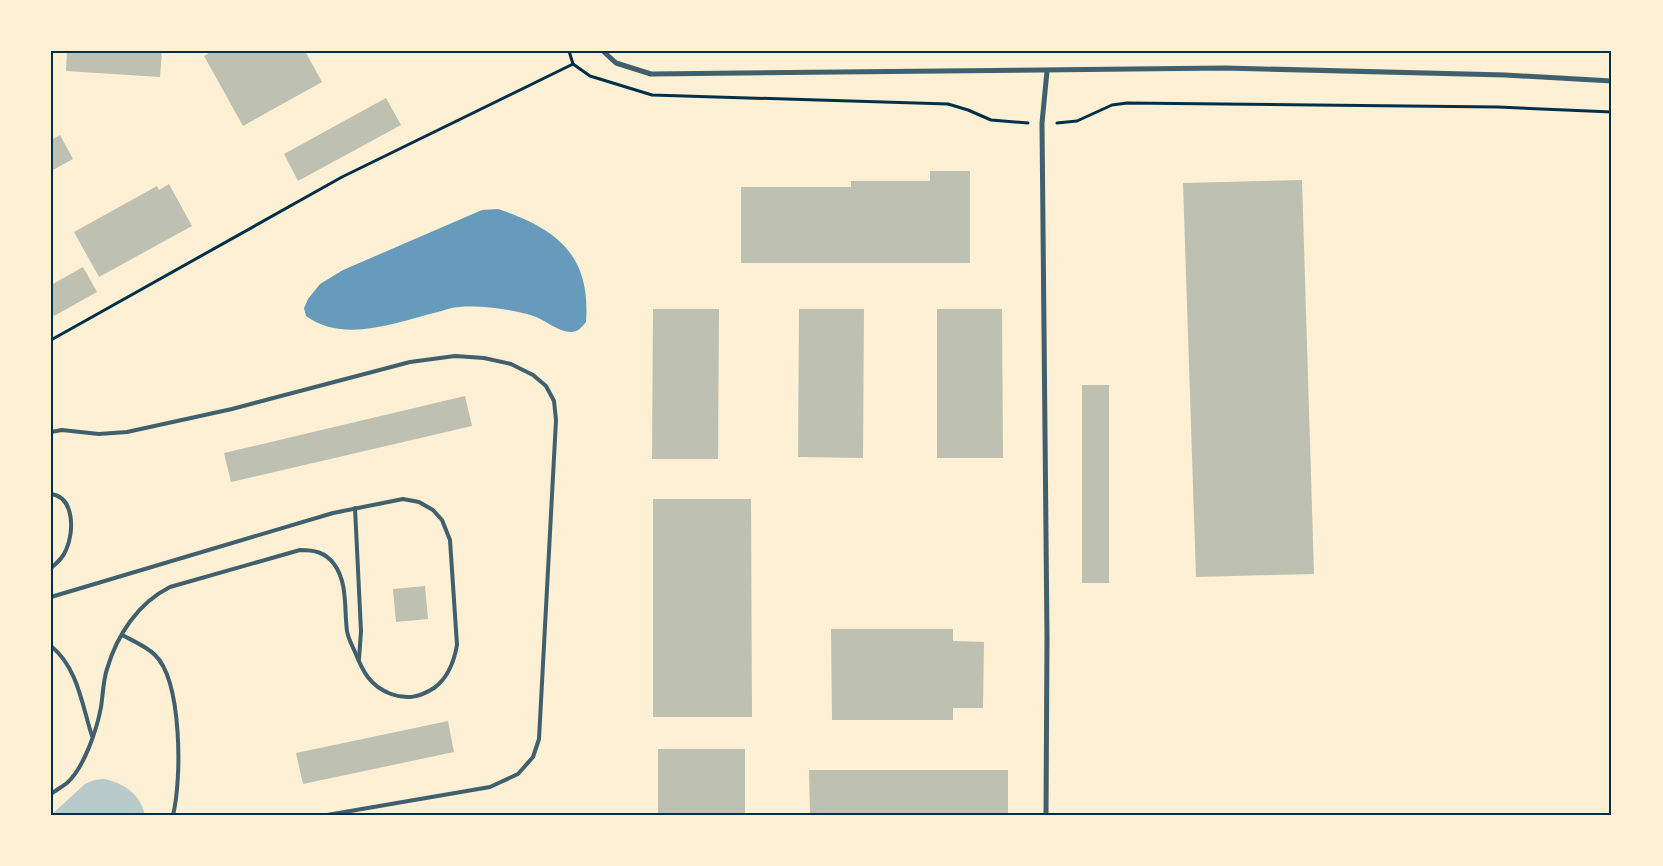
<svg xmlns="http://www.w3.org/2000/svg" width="1663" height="866" viewBox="0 0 1663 866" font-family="'Fira Sans Condensed',sans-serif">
<rect width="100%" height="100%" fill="#fdf0d5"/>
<path fill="#b9caca" d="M104,779C124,783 140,794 145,815H51L85,784L94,780Z"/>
<path fill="#669bbc" d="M498,209C557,229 591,255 586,322C582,327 578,332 571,332C559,332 546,321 536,317C518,310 480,305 460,307C453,307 445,310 438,312C396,322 345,344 306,316L304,308L308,299L320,284L343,270L482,210Z"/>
<g fill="#bec0b2">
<polygon points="67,51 162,51 160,77 66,71"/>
<polygon points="212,51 305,51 322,82 243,126 204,56"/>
<polygon points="386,98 401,125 298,181 284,154"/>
<polygon points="60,135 73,159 51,171 51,140"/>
<polygon points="930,171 970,171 970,263 741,263 741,187 851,187 851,181 930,181"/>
<polygon points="1302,180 1314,574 1196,577 1183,183"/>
<polygon points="169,184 192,226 99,277 74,232 157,186 159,190"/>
<polygon points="83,267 97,292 54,316 51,311 51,285"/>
<polygon points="653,309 719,309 718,459 652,459"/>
<polygon points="799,309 864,309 863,458 798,457"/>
<polygon points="937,309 1002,309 1003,458 937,458"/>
<rect x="1082" y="385" width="27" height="198"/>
<polygon points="465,396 472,426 231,482 224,453"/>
<polygon points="653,499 751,499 752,717 653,717"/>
<polygon points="425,586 428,619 396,622 393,589"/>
<polygon points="831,629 953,629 953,641 984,642 983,708 953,708 953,720 832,720"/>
<polygon points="448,721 454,752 303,784 296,753"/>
<rect x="658" y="749" width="87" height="66"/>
<polygon points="809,770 1008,770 1008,815 810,815"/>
</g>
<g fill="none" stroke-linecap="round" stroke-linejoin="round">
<g stroke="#003049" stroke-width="3">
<polyline points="569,51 573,64 590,76 652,95 948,104 968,110 991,120 1028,123"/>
<polyline points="1057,123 1077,121 1112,105 1127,103 1498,107 1612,112"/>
<polyline points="51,340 342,177 573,64"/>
</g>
<g stroke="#3f606c" stroke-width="4">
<polyline points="51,432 62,430 99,434 127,432 232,409 410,362 455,356 484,358 511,364 533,375 546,386 554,401 556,420 539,739 533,757 518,774 490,787 327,815"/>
<path d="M51,494C75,497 74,533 66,550C63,558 57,563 51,568"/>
<polyline points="355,508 361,631 359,659"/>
<path d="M51,597L333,513L403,499L419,502L433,510L442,520L450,540L457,645C454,662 448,678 434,688C420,697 407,700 391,694C370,686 363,672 355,652C352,645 348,638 347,631C344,609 348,583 334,564C325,552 314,550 300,550L170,587C138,603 117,635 107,669C103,681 103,695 101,707C97,729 84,768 67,783C62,787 56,790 51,794"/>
<path d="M122,635C133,641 146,646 155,655C182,681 182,779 173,815"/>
<path d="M51,646C78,668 82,705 92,736"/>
</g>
<g stroke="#3f606c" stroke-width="5">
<polyline points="603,51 616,63 651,74 1225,68 1505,75 1612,81"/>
<polyline points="1046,815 1047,638 1042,123 1047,71"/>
</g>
</g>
<rect width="1663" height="866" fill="none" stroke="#fdf0d5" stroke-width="105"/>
<rect x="52" y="52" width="1558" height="762" fill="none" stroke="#003049" stroke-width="2"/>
</svg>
